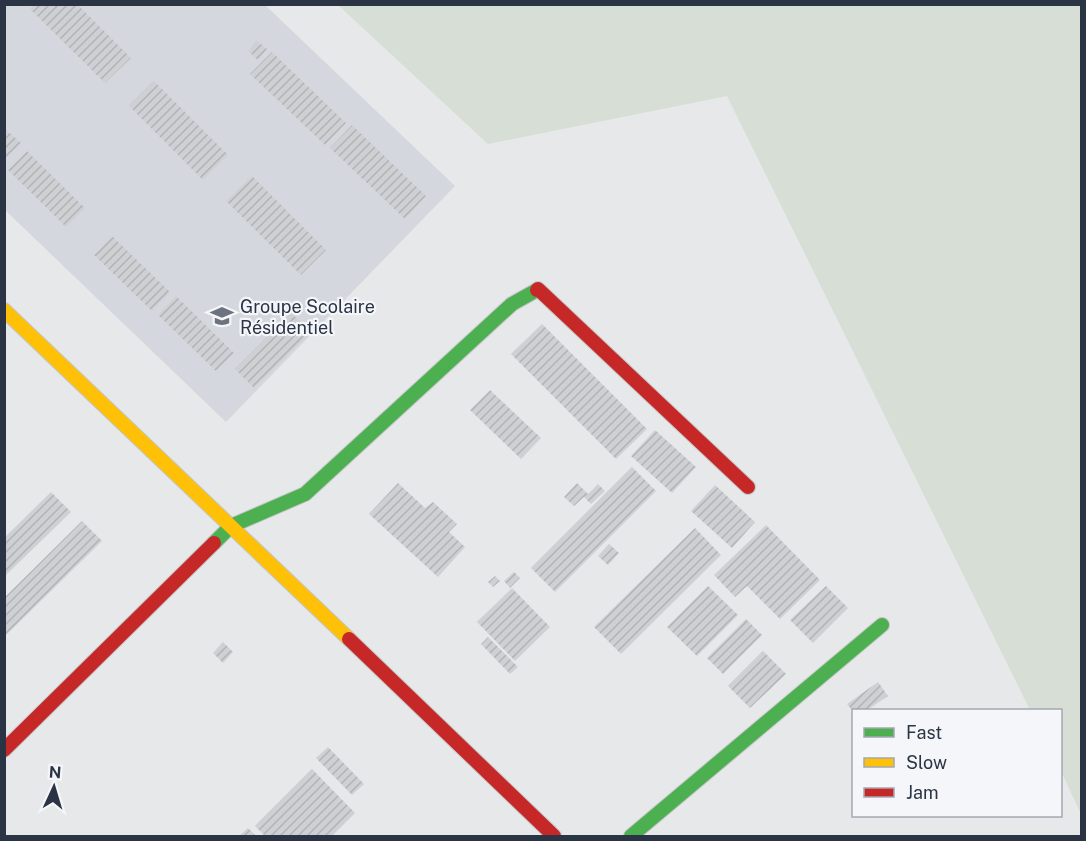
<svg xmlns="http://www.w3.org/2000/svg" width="1086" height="841" viewBox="0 0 1086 841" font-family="'Public Sans',sans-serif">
<defs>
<pattern id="building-hatch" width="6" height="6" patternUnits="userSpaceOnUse" patternTransform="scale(1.5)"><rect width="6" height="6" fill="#ced0d3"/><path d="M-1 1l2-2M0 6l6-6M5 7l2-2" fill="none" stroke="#b1b3b6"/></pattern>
</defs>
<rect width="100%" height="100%" fill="#e6e8ea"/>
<polygon fill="#d4d7dd" points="4,5 265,5 455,186 226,422 5,210"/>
<polygon fill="#d6ded6" points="338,5 1081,5 1081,814 1061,771 1060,710 1030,710 727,96 488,144"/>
<g fill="url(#building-hatch)">
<polygon points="35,4 77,4 131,58 105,83 30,9"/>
<polygon points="257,41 267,49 258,60 248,51"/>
<polygon points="272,52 346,123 325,145 250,74"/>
<polygon points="154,81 228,155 203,180 129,106"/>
<polygon points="352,125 426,196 405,219 330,148"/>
<polygon points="4,128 21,143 4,160"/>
<polygon points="27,151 85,208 66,227 8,170"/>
<polygon points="252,176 326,250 301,275 226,201"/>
<polygon points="112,236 170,292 152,311 94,255"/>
<polygon points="176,296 234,353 216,371 158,315"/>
<polygon points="291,313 311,332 254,388 235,369"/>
<polygon points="542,324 647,429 616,459 511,354"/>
<polygon points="490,390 541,438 521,459 470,410"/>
<polygon points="655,430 696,467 672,493 631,456"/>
<polygon points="632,467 656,491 555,592 531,568"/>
<polygon points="398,483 425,508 433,502 457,524 449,532 465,547 438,577 369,514"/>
<polygon points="577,483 588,494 598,484 605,491 591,504 584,497 574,506 564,497"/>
<polygon points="715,485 755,522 732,548 691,511"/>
<polygon points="51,492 71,512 4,577 4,538"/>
<polygon points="82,521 102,541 5,636 5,597"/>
<polygon points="766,525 820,580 780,619 747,586 735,597 714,575"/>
<polygon points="695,528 721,555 621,654 594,627"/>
<polygon points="609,544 619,553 608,565 598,556"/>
<polygon points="514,572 520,578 510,588 504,581"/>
<polygon points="495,576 500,581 493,587 488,582"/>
<polygon points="708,586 738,615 697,656 667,627"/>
<polygon points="826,586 848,608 813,643 790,620"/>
<polygon points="512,588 550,627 515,661 477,622"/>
<polygon points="746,619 762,635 723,674 707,658"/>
<polygon points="488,637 518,667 510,674 481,644"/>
<polygon points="223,642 233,652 223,663 213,653"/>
<polygon points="763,651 786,674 750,708 728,686"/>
<polygon points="878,682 888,696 867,710 852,710 847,704"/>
<polygon points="328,747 364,784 352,795 316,758"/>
<polygon points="312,769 355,813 332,836 265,836 255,826"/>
<polygon points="248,828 256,836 239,836"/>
</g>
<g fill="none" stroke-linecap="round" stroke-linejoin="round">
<g stroke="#c4c6c8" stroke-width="16">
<g id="fast">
<polyline points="214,543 231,526 305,494 512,304 537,290"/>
<polyline points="631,836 882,625"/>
</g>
</g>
<g stroke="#c4c6c8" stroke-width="16">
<polyline id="slow" points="4,310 349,639"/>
</g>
<g stroke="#c4c6c8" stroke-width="16">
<g id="jam">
<polyline points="537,290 538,289 748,487"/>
<polyline points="349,639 554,836"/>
<polyline points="4,750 214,543"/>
</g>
</g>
<use href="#fast" stroke="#4caf50" stroke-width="14"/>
<use href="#slow" stroke="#ffc107" stroke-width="14"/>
<use href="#jam" stroke="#c62828" stroke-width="14"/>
</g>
<defs>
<g id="school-bare" transform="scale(1.8)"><path d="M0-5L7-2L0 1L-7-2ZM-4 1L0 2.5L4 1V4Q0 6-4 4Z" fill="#6c737f" stroke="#f4f6f9" stroke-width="2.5" paint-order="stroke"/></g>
</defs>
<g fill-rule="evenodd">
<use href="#school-bare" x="222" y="316"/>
</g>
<g text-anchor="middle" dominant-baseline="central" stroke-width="4.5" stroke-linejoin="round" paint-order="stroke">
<g font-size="18" fill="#2b3445" stroke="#f4f6f9" text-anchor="start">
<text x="240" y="306">Groupe Scolaire<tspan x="240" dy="21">Résidentiel</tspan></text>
</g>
</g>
<rect width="1086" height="841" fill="none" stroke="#2b3445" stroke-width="12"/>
<rect x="852" y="709" width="210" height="108" fill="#f4f6f9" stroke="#a4a8b1" stroke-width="1.5"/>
<rect x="864" y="728" width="30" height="9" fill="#4caf50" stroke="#a4a8b1" stroke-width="1.5"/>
<text x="906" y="739" font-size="18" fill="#2b3445">Fast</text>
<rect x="864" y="758" width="30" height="9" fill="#ffc107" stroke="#a4a8b1" stroke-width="1.5"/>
<text x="906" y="769" font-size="18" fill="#2b3445">Slow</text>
<rect x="864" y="788" width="30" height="9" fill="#c62828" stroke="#a4a8b1" stroke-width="1.5"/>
<text x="906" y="799" font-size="18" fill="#2b3445">Jam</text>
<g transform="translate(54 787) rotate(4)" stroke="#f4f6f9" stroke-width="4.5" paint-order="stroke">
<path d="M0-4.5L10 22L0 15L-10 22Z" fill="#2b3445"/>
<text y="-9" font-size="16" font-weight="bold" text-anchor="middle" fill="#2b3445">N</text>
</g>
</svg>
